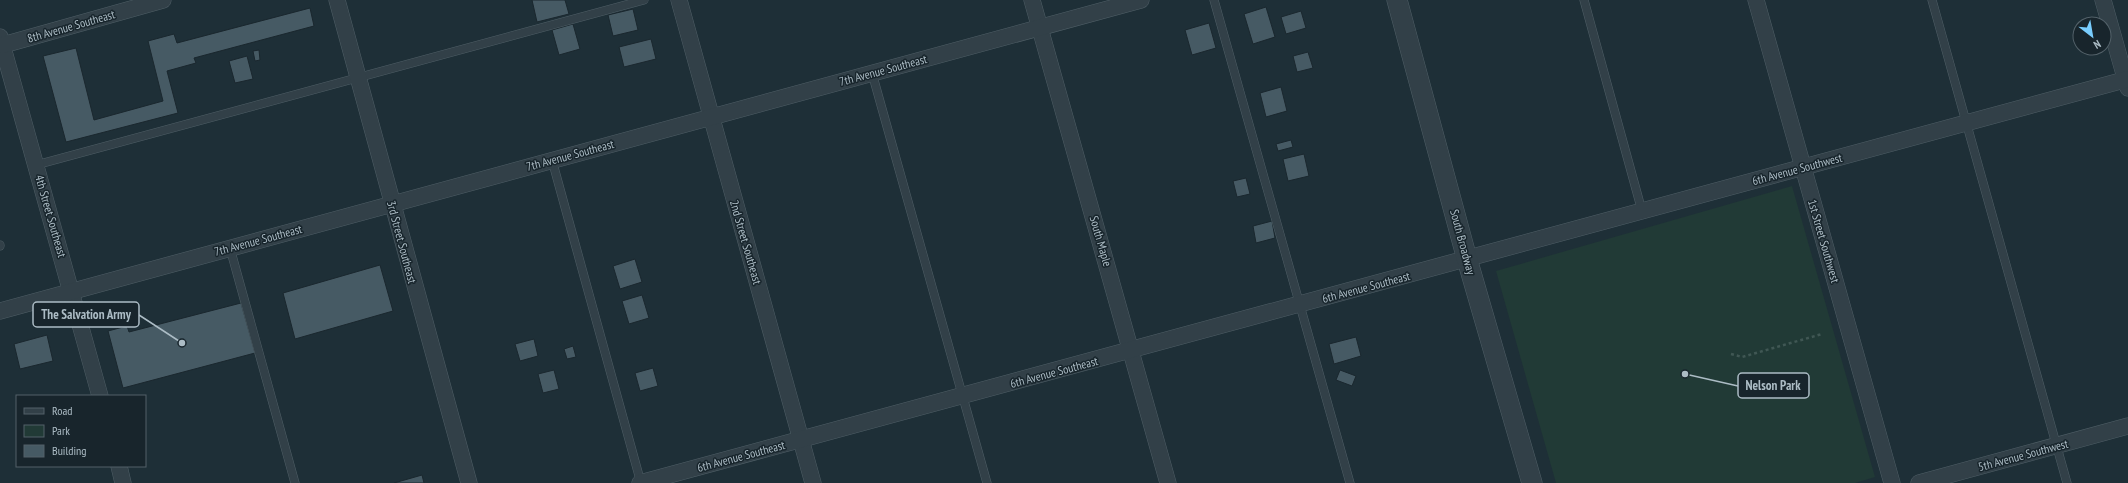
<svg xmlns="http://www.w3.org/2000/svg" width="2128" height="483" viewBox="0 0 2128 483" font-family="'PT Sans Narrow',sans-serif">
<rect width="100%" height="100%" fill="#1e2f37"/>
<polygon fill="#213a36" points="1792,186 1875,477 1855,483 1556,483 1496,271"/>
<g fill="#465a64" stroke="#1a272e">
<polygon points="532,0 565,0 569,14 537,22"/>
<polygon points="1266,7 1275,37 1253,44 1244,14"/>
<polygon points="310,8 314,26 194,58 196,63 167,71 178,113 66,142 43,56 76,48 94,120 163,101 148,41 174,34 177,43"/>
<polygon points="633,9 638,30 613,36 608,15"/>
<polygon points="1301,11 1306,28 1286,34 1281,17"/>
<polygon points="1209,23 1216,48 1192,55 1185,30"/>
<polygon points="573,24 580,49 559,55 552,30"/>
<polygon points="651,39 656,59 624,67 619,47"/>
<polygon points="259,50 260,60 255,61 253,51"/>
<polygon points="1308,52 1313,68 1297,72 1293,56"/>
<polygon points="247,56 253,79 235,83 229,61"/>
<polygon points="1281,87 1287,111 1266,117 1260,93"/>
<polygon points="1291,140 1293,147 1278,151 1276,144"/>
<polygon points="1304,154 1309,176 1288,181 1283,159"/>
<polygon points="1246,178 1250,194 1237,197 1233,181"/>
<polygon points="1272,221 1275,238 1256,243 1253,226"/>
<polygon points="635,259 642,282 620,289 613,266"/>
<polygon points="380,265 393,311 295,339 283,293"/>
<polygon points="642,295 649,318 629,324 622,301"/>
<polygon points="241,303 255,353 123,388 108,331 127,326 129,332"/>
<polygon points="47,335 53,361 20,369 14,344"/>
<polygon points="1356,337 1361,356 1334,364 1329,344"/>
<polygon points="534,339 538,356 520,361 515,344"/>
<polygon points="573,346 576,357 567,359 564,349"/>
<polygon points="653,368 658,386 640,391 635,373"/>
<polygon points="554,370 559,389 543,393 538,374"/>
<polygon points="1340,370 1356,376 1352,386 1336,380"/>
<polygon points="422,475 424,483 394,483"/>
</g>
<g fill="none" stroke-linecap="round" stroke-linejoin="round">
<g stroke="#4f5e66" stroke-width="9">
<g id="service">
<polyline points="1214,0 1350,483"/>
<polyline points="1584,0 1642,211"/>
<polyline points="1932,0 2067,483"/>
<polyline points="872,73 987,483"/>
<polyline points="552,160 641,483"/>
<polyline points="36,165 644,0"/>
<polyline points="0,245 0,246"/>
<polyline points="230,248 295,483"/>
</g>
</g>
<g stroke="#4f5e66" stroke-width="17">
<g id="minor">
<polyline points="337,0 469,483"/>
<polyline points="679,0 813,483"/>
<polyline points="1032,0 1168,483"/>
<polyline points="1756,0 1892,483"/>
<polyline points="2103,0 2128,88"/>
<polyline points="0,37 100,396"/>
<polyline points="3,45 163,0"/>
<polyline points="0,311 1141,0"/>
<polyline points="119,466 123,483"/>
<polyline points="640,483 2128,79"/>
<polyline points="1919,483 2128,426"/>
</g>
</g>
<g stroke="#4f5e66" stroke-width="21">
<polyline id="tertiary" points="1397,0 1467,259 1532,483"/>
</g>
<polyline stroke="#405754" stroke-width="2.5" stroke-dasharray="3 3" stroke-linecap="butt" points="1731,354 1742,357 1822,334"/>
<use href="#service" stroke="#324048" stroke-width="8"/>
<use href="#minor" stroke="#324048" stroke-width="16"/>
<use href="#tertiary" stroke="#324048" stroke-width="20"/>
</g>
<g text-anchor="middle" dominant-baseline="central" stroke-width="3" stroke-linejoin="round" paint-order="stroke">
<g font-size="12" fill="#acbcc5" stroke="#18252c">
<text transform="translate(71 26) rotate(-16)">8th Avenue Southeast</text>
<text transform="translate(883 70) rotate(-15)">7th Avenue Southeast</text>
<text transform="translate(570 155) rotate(-15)">7th Avenue Southeast</text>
<text transform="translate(1797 169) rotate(-15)">6th Avenue Southwest</text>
<text transform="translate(51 216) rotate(74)">4th Street Southeast</text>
<text transform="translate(258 240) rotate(-15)">7th Avenue Southeast</text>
<text transform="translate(1101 241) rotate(74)">South Maple</text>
<text transform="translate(1824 241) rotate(74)">1st Street Southwest</text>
<text transform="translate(402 242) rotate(75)">3rd Street Southeast</text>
<text transform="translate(746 242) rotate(74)">2nd Street Southeast</text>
<text transform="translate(1463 242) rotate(75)">South Broadway</text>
<text transform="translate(1366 287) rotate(-15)">6th Avenue Southeast</text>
<text transform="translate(1054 372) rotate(-15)">6th Avenue Southeast</text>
<text transform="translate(2023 455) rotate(-15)">5th Avenue Southwest</text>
<text transform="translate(741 456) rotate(-15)">6th Avenue Southeast</text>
</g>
</g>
<path fill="none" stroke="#acbcc5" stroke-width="1.5" d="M182 343L139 315M1685 374L1738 386"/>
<g fill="#acbcc5" stroke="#18252c" stroke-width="1.5">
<circle cx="182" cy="343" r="4"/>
<circle cx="1685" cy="374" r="4"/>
</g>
<g fill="#18252c" stroke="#acbcc5" stroke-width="1.5">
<rect x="33" y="302" width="106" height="25" rx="4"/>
<rect x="1738" y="373" width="71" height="25" rx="4"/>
</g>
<g font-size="13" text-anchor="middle" font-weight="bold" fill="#acbcc5">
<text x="86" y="319">The Salvation Army</text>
<text x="1773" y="390">Nelson Park</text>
</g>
<rect x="16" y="395" width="130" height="72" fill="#18252c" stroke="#536169"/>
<rect x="24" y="408" width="20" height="6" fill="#324048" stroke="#536169"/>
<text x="52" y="415" font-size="12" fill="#acbcc5">Road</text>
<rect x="24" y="425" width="20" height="12" fill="#213a36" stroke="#536169"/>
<text x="52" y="435" font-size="12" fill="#acbcc5">Park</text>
<rect x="24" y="445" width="20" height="12" fill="#465a64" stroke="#536169"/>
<text x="52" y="455" font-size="12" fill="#acbcc5">Building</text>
<g transform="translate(2092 36) rotate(149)"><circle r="19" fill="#18252c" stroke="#536169"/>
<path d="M0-3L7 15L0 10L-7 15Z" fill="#79cdfd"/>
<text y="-6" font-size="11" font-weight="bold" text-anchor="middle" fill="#acbcc5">N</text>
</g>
</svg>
